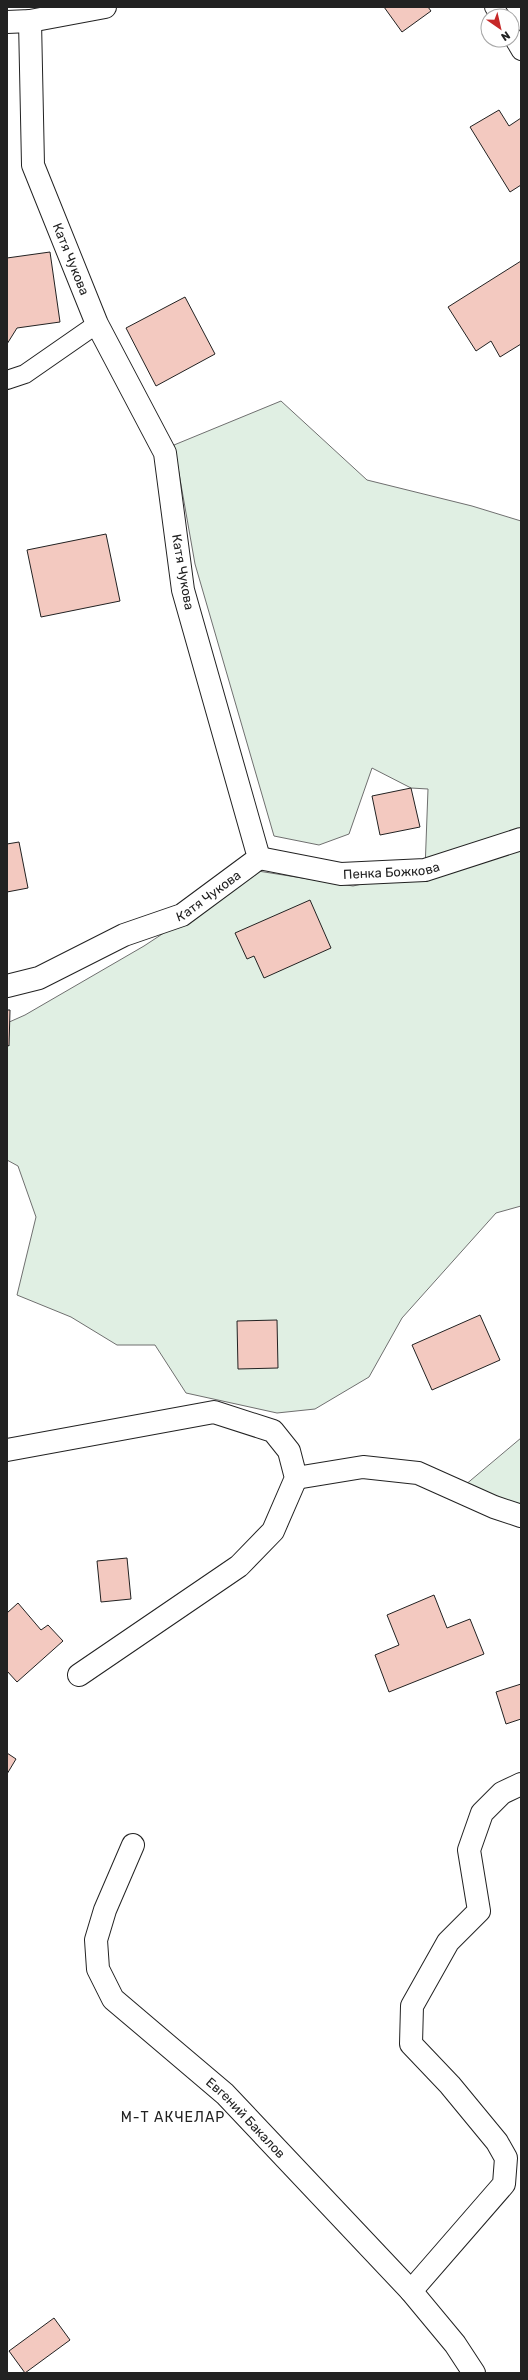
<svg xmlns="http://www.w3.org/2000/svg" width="528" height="2380" viewBox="0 0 528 2380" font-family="Rubik,sans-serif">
<rect width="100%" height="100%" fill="#fff"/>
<g fill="#e0efe3" stroke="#6f6f6f">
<polygon points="281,401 367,480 472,506 521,521 521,1206 496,1213 402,1318 369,1377 315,1409 277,1413 186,1393 155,1345 117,1345 71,1317 17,1295 36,1217 18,1166 7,1160 7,1023 25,1015 144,946 258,871 353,886 425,870 428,789 411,788 372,768 349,834 319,845 274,836 195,564 174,445"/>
<polygon points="521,1438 521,1516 458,1491"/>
</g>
<g fill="#f3c9c0" stroke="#222">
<polygon points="384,7 428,7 431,11 402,32"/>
<polygon points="499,110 509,126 521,118 521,185 510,192 470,127"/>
<polygon points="50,252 60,322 17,328 7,344 7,258"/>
<polygon points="521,261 521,344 500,357 491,341 476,351 448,307"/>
<polygon points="185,297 215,354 156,386 126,328"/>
<polygon points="106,534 120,601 41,617 27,550"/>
<polygon points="411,788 420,827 380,835 372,796"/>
<polygon points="19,842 28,888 7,892 7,844"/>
<polygon points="310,900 331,948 264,978 254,956 247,959 235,933"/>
<polygon points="7,1010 10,1010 9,1046 7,1045"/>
<polygon points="480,1315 500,1360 432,1390 412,1345"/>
<polygon points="277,1320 278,1368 238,1369 237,1321"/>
<polygon points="127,1558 131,1599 101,1602 97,1561"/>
<polygon points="434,1595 447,1628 470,1619 484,1654 389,1692 375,1655 399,1645 387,1615"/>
<polygon points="18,1603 41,1630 48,1625 63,1641 17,1682 7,1671 7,1613"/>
<polygon points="521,1684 521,1719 506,1724 496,1692"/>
<polygon points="7,1753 16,1759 7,1774"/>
<polygon points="54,2318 70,2340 25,2373 9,2351"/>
</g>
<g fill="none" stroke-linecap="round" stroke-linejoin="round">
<g stroke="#222" stroke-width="20">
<g id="service">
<polyline points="494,7 500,16"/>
<polyline points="512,36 521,51"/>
<polyline points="7,380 25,374 97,324"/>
</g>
</g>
<g stroke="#222" stroke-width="24">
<g id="minor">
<path id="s1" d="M259,858L341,874L425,870L521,839"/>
<path id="s2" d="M7,986L39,978L124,935L182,915L259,858L183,590L165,453L97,324L33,165L30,21"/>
<polyline points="7,1450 214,1412 273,1431 289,1451 296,1478 273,1531 239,1566 79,1675"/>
<polyline points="296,1478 363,1467 418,1473 494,1507 521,1516"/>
<path id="s3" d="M133,1845L105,1910L96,1940L98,1969L113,1999L225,2094L411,2291L455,2344L474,2373"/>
<polyline points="411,2291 504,2184 506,2158 497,2142 450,2085 411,2044 412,2006 448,1942 479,1911 469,1850 482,1813 502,1793 521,1784"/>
</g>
</g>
<g stroke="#222" stroke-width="24">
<polyline id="secondary" points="7,22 30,21 105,7"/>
</g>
<use href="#service" stroke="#fff" stroke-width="18"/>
<use href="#minor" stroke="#fff" stroke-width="22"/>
<use href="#secondary" stroke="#fff" stroke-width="22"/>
</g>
<g text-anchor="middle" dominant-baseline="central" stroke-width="3" stroke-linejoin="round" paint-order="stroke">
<g font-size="13" fill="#222" stroke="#fff">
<text transform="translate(71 259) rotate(68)">Катя Чукова</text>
<text transform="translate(183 572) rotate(80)">Катя Чукова</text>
<text stroke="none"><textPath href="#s1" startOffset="134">Пенка Божкова</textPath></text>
<text stroke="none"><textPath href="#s2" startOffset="222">Катя Чукова</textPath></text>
<text stroke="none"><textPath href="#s3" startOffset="343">Евгений Бакалов</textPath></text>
</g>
<g font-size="14" letter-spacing="1" fill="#222" stroke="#fff">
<text x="173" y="2117">М-Т АКЧЕЛАР</text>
</g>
</g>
<rect width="528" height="2380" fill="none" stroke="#222222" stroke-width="16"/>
<g transform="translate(500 28) rotate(146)"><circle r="19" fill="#ffffff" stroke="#a7a7a7"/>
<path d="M0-3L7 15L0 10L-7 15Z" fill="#c62828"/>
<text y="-6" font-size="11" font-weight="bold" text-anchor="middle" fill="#222222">N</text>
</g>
</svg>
